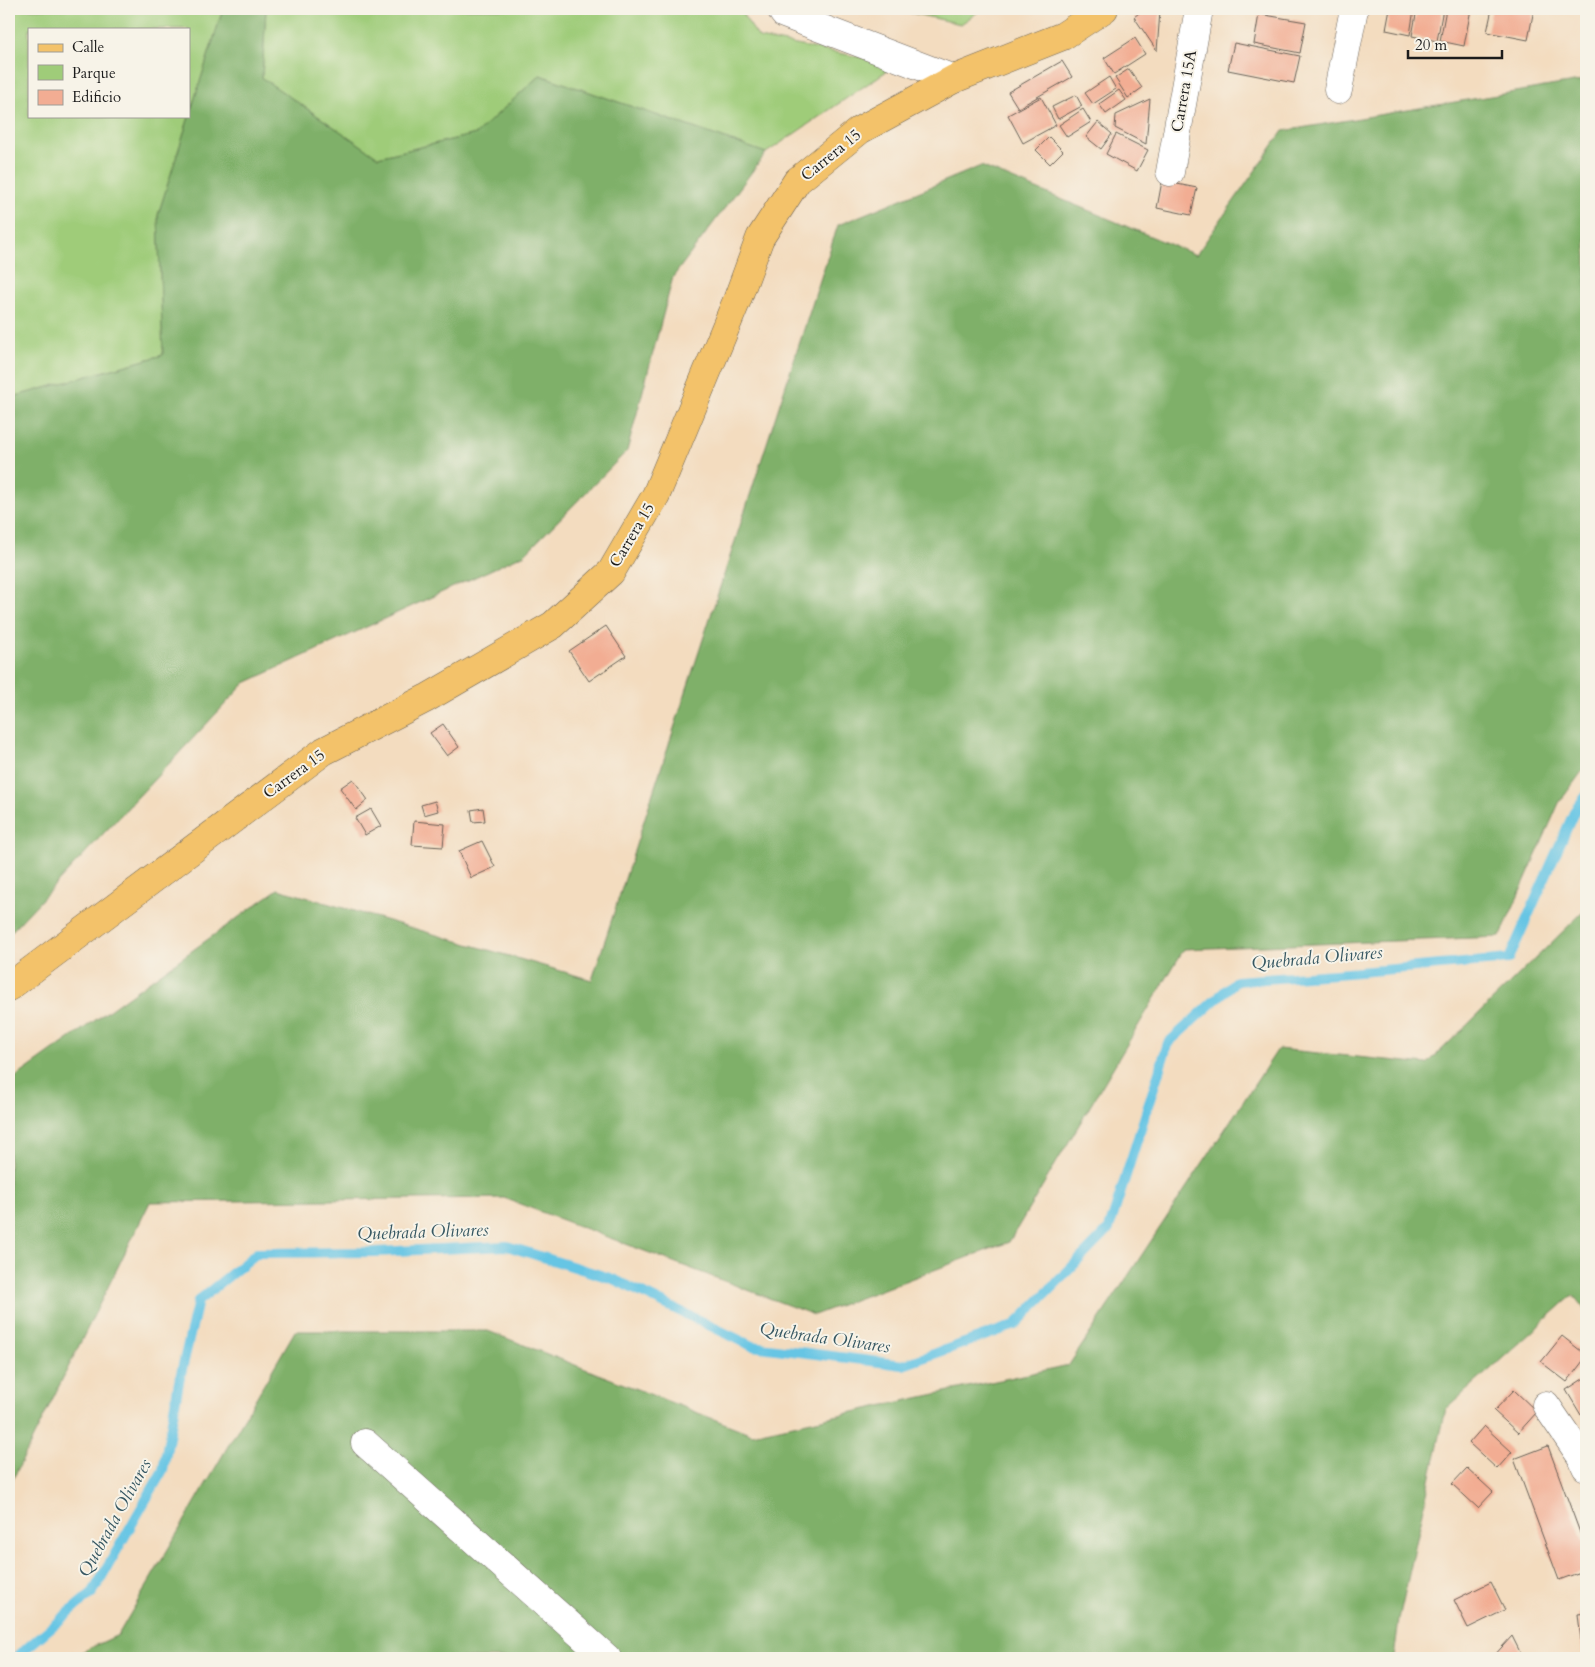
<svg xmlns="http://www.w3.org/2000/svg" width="1595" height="1667" viewBox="0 0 1595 1667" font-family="Cardo,serif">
<rect width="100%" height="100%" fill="#f7f3e8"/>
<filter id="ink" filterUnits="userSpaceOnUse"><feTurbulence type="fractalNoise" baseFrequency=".02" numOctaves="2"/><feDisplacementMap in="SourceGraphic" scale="10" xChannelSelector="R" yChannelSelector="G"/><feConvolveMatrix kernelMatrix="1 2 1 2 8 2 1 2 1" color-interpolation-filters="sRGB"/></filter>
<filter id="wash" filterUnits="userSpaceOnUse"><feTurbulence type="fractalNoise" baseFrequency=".0096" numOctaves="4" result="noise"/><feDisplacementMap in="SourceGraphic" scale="20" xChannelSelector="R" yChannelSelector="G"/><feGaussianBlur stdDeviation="1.12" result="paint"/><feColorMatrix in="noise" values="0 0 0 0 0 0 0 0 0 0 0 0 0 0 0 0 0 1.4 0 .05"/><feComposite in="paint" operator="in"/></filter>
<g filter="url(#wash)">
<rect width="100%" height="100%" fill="#f3dcbf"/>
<g fill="#9fcc79" stroke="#5e744a" fill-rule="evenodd">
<path d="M9,9H223L158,215L163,355L9,398ZM29,29H189V116H29Z"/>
<polygon points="266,9 739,9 759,38 897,64 766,153 540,75 476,134 378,157 262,78"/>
<polygon points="893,9 982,9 961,24"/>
</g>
<g fill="#7fb069" stroke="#4e6642">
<polygon points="223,9 266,9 262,78 378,157 476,134 540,75 766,153 673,277 627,451 525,554 245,683 9,934 9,398 163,355 158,215"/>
<polygon points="1586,80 1586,766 1559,803 1500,937 1184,949 1009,1242 814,1315 504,1198 150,1202 9,1487 9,1082 278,889 592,980 838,225 981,166 1196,255 1283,131"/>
<polygon points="1586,909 1586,1311 1573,1295 1446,1409 1399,1619 1394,1658 69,1658 118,1635 295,1331 488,1331 752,1434 1069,1365 1278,1049 1427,1064"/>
</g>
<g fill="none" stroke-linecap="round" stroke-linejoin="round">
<polyline stroke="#66c5e4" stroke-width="10" points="15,1658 93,1592 163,1470 179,1382 198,1301 257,1253 375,1252 507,1246 613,1279 752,1346 903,1365 1015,1325 1109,1229 1168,1043 1236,981 1336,974 1509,959 1575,810 1586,796"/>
</g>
<g id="blocks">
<g fill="#f2ad93">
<polygon points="1144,9 1157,9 1160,11 1157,51 1134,17"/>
<polygon points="1390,9 1414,9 1410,35 1386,30"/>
<polygon points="1417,9 1443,9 1437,41 1412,36"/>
<polygon points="1446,9 1471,9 1464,46 1440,41"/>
<polygon points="1492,9 1534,9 1528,40 1487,32"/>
<polygon points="1259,14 1306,22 1300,53 1254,44"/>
<polygon points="1135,38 1145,54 1114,74 1104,58"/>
<polygon points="1234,43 1300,56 1294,83 1228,70"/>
<polygon points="1062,61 1072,77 1018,108 1008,92"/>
<polygon points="1129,69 1142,88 1128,98 1115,78"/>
<polygon points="1109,77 1116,89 1093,104 1085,93"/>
<polygon points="1119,90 1126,100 1106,114 1099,104"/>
<polygon points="1076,95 1082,106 1058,119 1052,107"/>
<polygon points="1041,97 1056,125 1023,143 1008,115"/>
<polygon points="1150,99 1146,144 1115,128 1116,115"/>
<polygon points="1083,109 1091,122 1067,137 1059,125"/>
<polygon points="1098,122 1112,134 1101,149 1086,137"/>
<polygon points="1116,134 1148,150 1137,171 1106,154"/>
<polygon points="1049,137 1063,151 1050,164 1036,150"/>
<polygon points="1162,181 1197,188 1191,215 1157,208"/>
<polygon points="606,626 626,656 589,681 569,651"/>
<polygon points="443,724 459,747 447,756 430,733"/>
<polygon points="353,779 368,800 356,810 340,788"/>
<polygon points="435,801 438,811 424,815 421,805"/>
<polygon points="483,808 485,821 473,822 471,810"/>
<polygon points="371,809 381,826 365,835 355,818"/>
<polygon points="414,821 445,824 443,847 412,845"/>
<polygon points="482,841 495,867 471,878 459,851"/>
<polygon points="1562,1336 1586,1355 1586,1357 1567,1382 1541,1362"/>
<polygon points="1586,1377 1586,1412 1581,1415 1566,1390"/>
<polygon points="1514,1390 1537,1412 1518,1433 1494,1411"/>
<polygon points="1484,1426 1512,1452 1497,1469 1469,1443"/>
<polygon points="1548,1446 1586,1549 1586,1570 1559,1580 1514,1459"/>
<polygon points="1467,1468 1493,1492 1478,1508 1452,1484"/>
<polygon points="1491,1582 1505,1610 1468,1628 1454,1600"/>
<polygon points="1586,1613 1586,1658 1583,1658 1578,1614"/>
<polygon points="1512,1636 1523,1658 1492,1658"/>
</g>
</g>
</g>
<g filter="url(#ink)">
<use href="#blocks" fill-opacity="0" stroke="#675f55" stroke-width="1"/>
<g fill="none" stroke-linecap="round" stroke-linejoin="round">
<g stroke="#675f55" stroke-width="29">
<g id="minor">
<polyline points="781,9 784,14 954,79"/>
<polyline points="1338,90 1354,9"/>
<polyline points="1170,172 1199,9"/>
<polyline points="1546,1405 1582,1458 1586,1467"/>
<polyline points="365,1443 607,1658"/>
</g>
</g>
<g stroke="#675f55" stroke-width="29">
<polyline id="major" points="9,987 324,751 427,698 553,625 611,572 656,495 737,300 760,238 797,181 860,130 954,79 1063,36 1104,9"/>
</g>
<use href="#minor" stroke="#fff" stroke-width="28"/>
<use href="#major" stroke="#f3c26a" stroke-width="28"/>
</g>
</g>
<g text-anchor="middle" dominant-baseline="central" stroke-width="4" stroke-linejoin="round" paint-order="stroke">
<g font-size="16" fill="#1c1c1c" stroke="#f7f3e8">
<text transform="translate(1184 91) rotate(-80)">Carrera 15A</text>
<text transform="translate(831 155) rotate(-39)">Carrera 15</text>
<text transform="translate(632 535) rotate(-59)">Carrera 15</text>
<text transform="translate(294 774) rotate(-36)">Carrera 15</text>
</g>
<g font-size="18" font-style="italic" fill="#365762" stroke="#f7f3e8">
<text transform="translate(1317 958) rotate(-5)">Quebrada Olivares</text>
<text transform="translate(423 1232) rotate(-2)">Quebrada Olivares</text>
<text transform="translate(825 1338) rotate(8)">Quebrada Olivares</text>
<text transform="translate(115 1518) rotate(-61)">Quebrada Olivares</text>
</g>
</g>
<rect width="1595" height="1667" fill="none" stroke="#f7f3e8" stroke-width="30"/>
<rect x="28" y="28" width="162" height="90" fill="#f7f3e8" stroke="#9f9d96"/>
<rect x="38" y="44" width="25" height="8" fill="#f3c26a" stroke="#9f9d96"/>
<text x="72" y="52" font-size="15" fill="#1c1c1c">Calle</text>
<rect x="38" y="65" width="25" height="15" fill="#9fcc79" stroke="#9f9d96"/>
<text x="72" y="78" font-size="15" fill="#1c1c1c">Parque</text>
<rect x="38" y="90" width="25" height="15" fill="#f2ad93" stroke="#9f9d96"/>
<text x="72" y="102" font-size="15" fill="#1c1c1c">Edificio</text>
<path d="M1408 50v8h94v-8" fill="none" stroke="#1c1c1c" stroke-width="2.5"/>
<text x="1415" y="50" font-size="15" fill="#1c1c1c" stroke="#f7f3e8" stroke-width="4" paint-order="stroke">20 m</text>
</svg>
